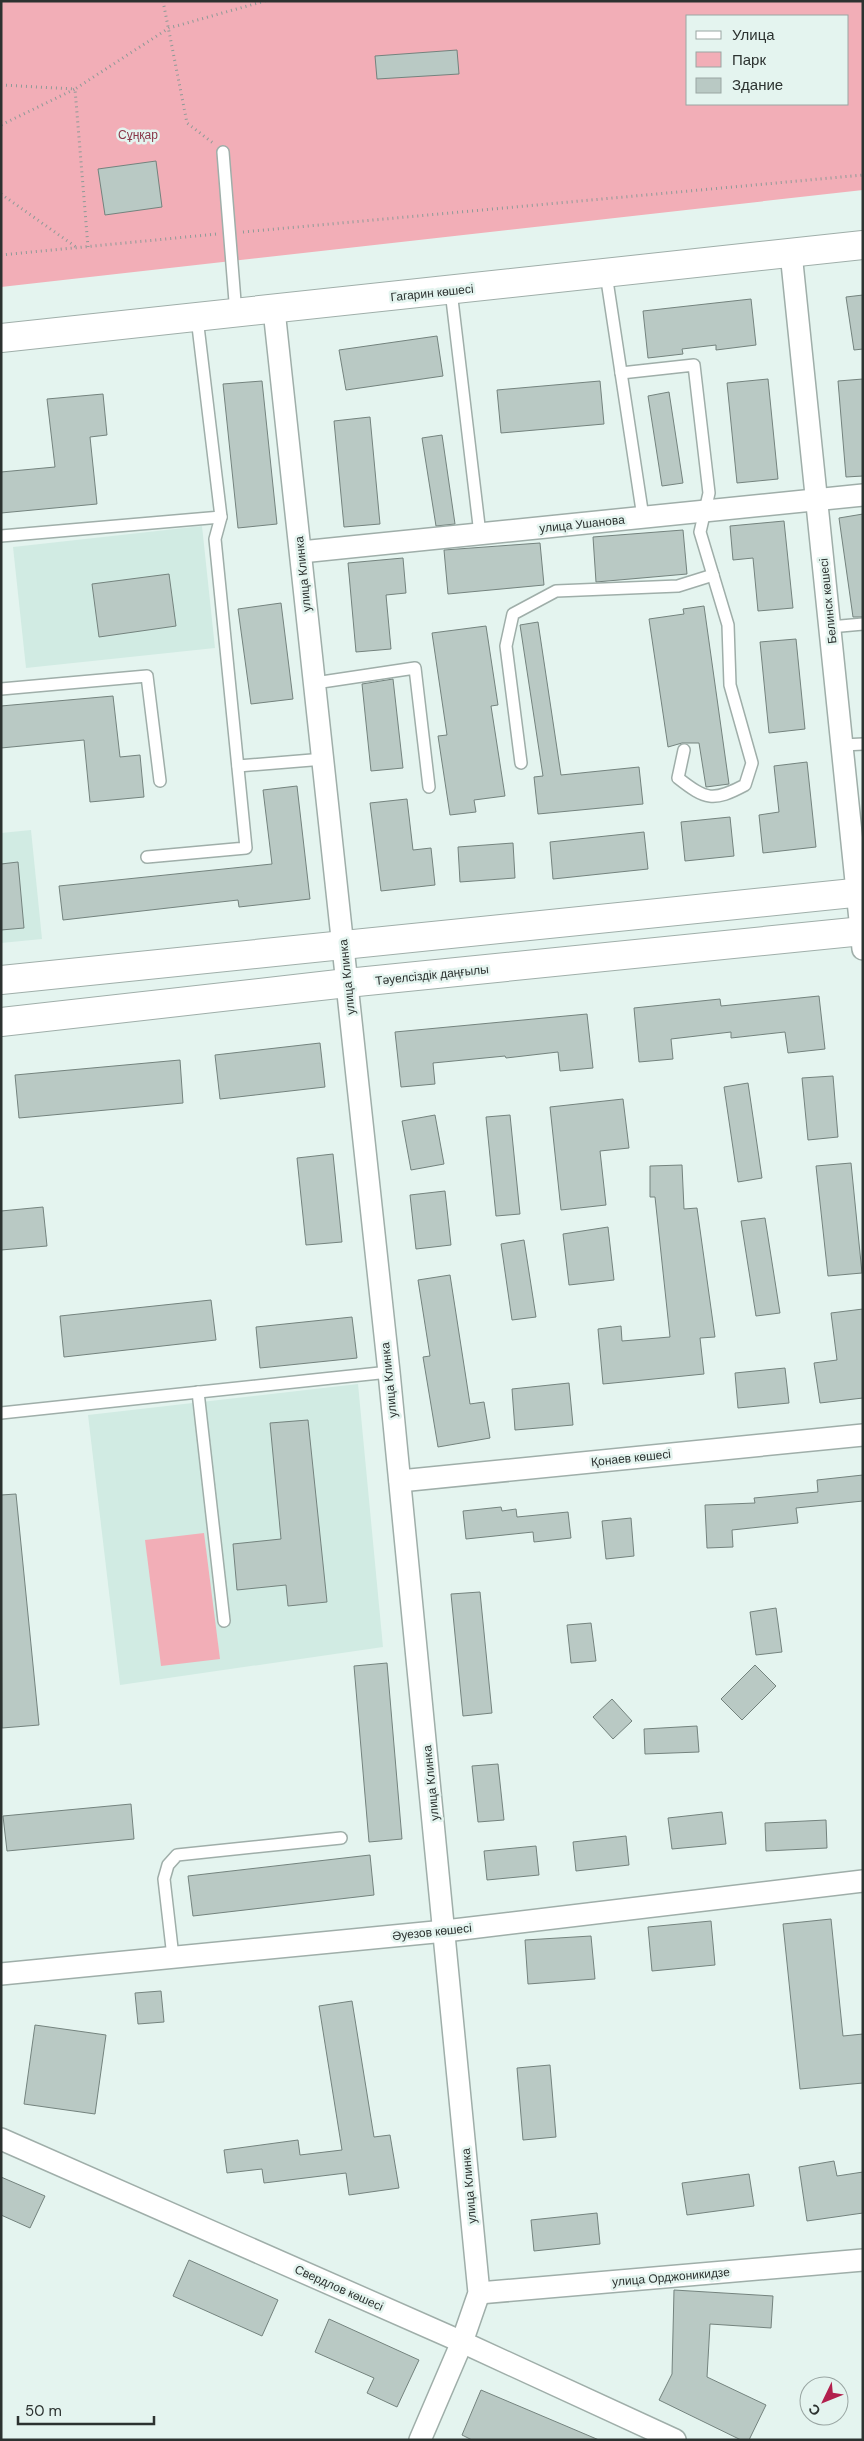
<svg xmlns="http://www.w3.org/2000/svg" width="864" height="2441" viewBox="0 0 864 2441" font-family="'DM Sans',sans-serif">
<rect width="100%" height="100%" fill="#e4f4ef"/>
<g fill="#d1ebe3">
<polygon points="202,526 215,648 26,668 13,547"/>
<polygon points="31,830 42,939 1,943 1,833"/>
<polygon points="358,1384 383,1647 120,1685 88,1415"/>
</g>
<g fill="#f2aeb7" fill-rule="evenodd">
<path d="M1,1H863V190L1,287ZM688,16H848V104H688Z"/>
<polygon points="204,1533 220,1659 161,1666 145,1540"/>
</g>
<g fill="#b9c9c4" stroke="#74837e">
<polygon points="457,50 459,74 377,79 375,56"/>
<polygon points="156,161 162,207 105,215 98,169"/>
<polygon points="863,295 863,349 854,350 846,297"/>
<polygon points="751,299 756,345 716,350 716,345 682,349 683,354 648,358 643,311"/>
<polygon points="437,336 443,376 346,390 339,350"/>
<polygon points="768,379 778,479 737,483 727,383"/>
<polygon points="863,379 863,476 846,477 838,381"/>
<polygon points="262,381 277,524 238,528 223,384"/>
<polygon points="600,381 604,424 501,433 497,390"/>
<polygon points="669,392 683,483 662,486 648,396"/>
<polygon points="103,394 107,435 90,437 97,504 1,513 1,472 55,467 47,399"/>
<polygon points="370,417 380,524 344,527 334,421"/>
<polygon points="442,435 455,524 436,526 422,438"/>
<polygon points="863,514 863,617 853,617 839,518"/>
<polygon points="784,521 793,608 758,611 753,558 733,560 730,526"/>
<polygon points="683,530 687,574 596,582 593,537"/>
<polygon points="540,543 544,585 448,594 444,550"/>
<polygon points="403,558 406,593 386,595 391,649 356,652 348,563"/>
<polygon points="169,574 176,626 99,637 92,584"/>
<polygon points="281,603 293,699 251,704 238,609"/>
<polygon points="704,606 729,784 706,787 699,743 682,743 668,747 649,619 684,614 683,609"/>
<polygon points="538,622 561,775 639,767 643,804 538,814 534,777 543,776 520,625"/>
<polygon points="486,626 498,705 491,706 505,796 474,800 476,812 450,815 438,736 447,735 432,633"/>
<polygon points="796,639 805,729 769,733 760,642"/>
<polygon points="393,679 403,768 371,771 362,684"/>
<polygon points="113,696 120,757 140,755 144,797 90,802 84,740 1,748 1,706"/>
<polygon points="807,762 816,847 763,853 759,815 779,812 774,766"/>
<polygon points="297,786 310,899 239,907 238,900 63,920 59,886 272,864 263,790"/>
<polygon points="407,799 413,850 431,848 435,885 381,891 370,803"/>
<polygon points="730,817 734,856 685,861 681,822"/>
<polygon points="644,832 648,869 553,879 550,842"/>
<polygon points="513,843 515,878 460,882 458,847"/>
<polygon points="18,862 24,928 1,930 1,864"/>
<polygon points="819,996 825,1049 788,1053 785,1032 731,1038 731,1032 671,1039 673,1059 639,1062 634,1008 720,999 721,1006"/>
<polygon points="587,1014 593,1068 560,1071 558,1052 506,1058 505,1056 433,1063 435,1084 401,1087 395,1032"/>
<polygon points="320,1043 325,1087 220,1099 215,1055"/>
<polygon points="180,1060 183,1103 19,1118 15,1075"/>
<polygon points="833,1076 838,1137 808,1140 802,1078"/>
<polygon points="748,1083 762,1178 738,1182 724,1087"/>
<polygon points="623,1099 629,1148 600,1151 606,1205 561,1210 550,1107"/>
<polygon points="435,1115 444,1164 411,1170 402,1121"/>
<polygon points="510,1115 520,1214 496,1216 486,1117"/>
<polygon points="333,1154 342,1242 306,1245 297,1158"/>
<polygon points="851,1163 862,1273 828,1276 816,1166"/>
<polygon points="682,1165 684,1209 697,1208 715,1337 700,1338 704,1374 603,1384 598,1329 621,1326 622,1341 670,1337 655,1197 650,1197 650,1166"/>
<polygon points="445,1191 451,1245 416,1249 410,1195"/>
<polygon points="43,1207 47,1246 1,1250 1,1211"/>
<polygon points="765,1218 780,1313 756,1316 741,1221"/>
<polygon points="608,1227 614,1280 569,1285 563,1234"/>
<polygon points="524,1240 536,1317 512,1320 501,1244"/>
<polygon points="450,1275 470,1404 484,1402 490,1438 438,1447 423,1357 430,1356 418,1280"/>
<polygon points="211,1300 216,1340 64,1357 60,1316"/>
<polygon points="863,1309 863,1398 820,1403 814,1363 837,1360 831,1313"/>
<polygon points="352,1317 357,1358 260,1368 256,1327"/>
<polygon points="785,1368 789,1403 738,1408 735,1373"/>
<polygon points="569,1383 573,1425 515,1430 512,1389"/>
<polygon points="308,1420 327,1602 288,1606 286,1585 237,1590 233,1544 281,1539 270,1423"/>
<polygon points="863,1475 863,1501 796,1508 798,1523 732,1530 733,1547 707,1548 705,1505 755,1503 754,1498 818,1492 817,1480"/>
<polygon points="16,1494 39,1725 2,1728 1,1495"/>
<polygon points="501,1507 502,1511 516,1509 517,1517 568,1512 571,1538 534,1542 533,1532 466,1539 463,1511"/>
<polygon points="631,1518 634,1556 606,1559 602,1521"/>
<polygon points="480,1592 492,1713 463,1716 451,1594"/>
<polygon points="776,1608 782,1652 756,1655 750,1612"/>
<polygon points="591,1623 596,1661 571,1663 567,1625"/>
<polygon points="387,1663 402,1839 369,1842 354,1666"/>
<polygon points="755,1665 776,1686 742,1720 721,1699"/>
<polygon points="612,1699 632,1721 613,1739 593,1717"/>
<polygon points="697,1726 699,1752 645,1754 644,1729"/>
<polygon points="498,1764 504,1820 478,1822 472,1766"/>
<polygon points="131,1804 134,1839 7,1851 3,1816"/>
<polygon points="722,1812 726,1844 672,1849 668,1818"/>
<polygon points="826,1820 827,1848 766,1851 765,1823"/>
<polygon points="626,1836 629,1865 576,1871 573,1842"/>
<polygon points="536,1846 539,1875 487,1880 484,1851"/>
<polygon points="370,1855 374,1895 193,1916 188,1876"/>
<polygon points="831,1919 843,2036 863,2034 863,2083 800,2089 783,1924"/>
<polygon points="711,1921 715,1965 652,1971 648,1927"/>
<polygon points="591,1936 595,1979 528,1984 525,1940"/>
<polygon points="161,1991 164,2022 138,2024 135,1993"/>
<polygon points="352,2001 374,2137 390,2135 399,2188 349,2195 346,2173 264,2183 262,2169 227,2173 224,2150 298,2140 300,2155 342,2150 319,2006"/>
<polygon points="35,2025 106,2035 95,2114 24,2104"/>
<polygon points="550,2065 556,2137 523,2140 517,2068"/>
<polygon points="834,2161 837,2176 863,2172 863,2213 807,2221 799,2167"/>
<polygon points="749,2174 754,2206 687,2215 682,2183"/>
<polygon points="1,2177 45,2196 30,2228 1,2215"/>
<polygon points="597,2213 600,2244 534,2251 531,2220"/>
<polygon points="189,2260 278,2300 262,2336 173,2296"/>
<polygon points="674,2290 773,2296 771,2328 710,2324 707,2377 766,2405 749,2440 741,2440 659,2400 672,2374"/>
<polygon points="329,2319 419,2360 397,2407 367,2393 374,2378 315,2352"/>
<polygon points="481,2390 599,2440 472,2440 462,2435"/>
</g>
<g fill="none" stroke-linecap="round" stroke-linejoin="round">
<g stroke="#9faea9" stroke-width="14">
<g id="service">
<polyline points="223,152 236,314"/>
<polyline points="606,274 643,517"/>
<polyline points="451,291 480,534"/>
<path d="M621,373L694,365L709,493L700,532L728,625L730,685L752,763L745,785C713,802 706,800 678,778L684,750"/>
<polyline points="1,536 221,517 197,318"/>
<polyline points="830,627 863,624"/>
<polyline points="315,683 415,668 429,787"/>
<polyline points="1,689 147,676 160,781"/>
<polyline points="843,745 863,744"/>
<polyline points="521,763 506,646 513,614 556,591 678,586 713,575"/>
<polyline points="238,766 324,759"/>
<polyline points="147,857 246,848 215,539 221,517"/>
<polyline points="198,1392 224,1621"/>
<polyline points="1,1413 389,1372"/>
<polyline points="173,1957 164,1879 168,1865 177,1855 341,1838"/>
</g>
</g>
<g stroke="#9faea9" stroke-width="24">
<g id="minor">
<polyline points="791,253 863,949"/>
<polyline points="274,310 389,1372 479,2293 462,2342 420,2440"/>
<polyline points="301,552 863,495"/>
<polyline points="400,1481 863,1435"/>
<polyline points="1,1974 445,1931 863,1881"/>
<polyline points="1,2139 462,2342 675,2440"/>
<polyline points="479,2293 863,2260"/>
</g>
</g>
<g stroke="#9faea9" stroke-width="30">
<g id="tertiary">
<polyline points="1,338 863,245"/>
<polyline points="1,980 863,892"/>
<polyline points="1,1022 347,983 863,931"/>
</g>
</g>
<g stroke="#8f9a97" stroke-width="3" stroke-dasharray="1 4" stroke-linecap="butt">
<polyline points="163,1 187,123 213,143"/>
<polyline points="1,85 75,89 1,125"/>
<polyline points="1,194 76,247"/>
<polyline points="243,232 863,175"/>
<polyline points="88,247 75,89 169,28 265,1"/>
<polyline points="1,255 217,234"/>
</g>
<use href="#service" stroke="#fff" stroke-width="11"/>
<use href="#minor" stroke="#fff" stroke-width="21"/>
<use href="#tertiary" stroke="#fff" stroke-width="28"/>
</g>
<g text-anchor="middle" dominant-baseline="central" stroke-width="5" stroke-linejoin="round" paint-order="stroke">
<g font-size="12" fill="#893648" stroke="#e4f4ef">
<text x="138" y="135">Сұңқар</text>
</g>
<g font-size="12" fill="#2c3230" stroke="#e4f4ef">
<text transform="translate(432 293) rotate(-6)">Гагарин көшесі</text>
<text transform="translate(582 524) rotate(-6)">улица Ушанова</text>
<text transform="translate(303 574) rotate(-96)">улица Клинка</text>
<text transform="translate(828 601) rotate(-96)">Белинск көшесі</text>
<text transform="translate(432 975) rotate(-6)">Тәуелсіздік даңғылы</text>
<text transform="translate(347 977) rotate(-96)">улица Клинка</text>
<text transform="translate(389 1380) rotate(-96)">улица Клинка</text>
<text transform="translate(631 1458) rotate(-6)">Қонаев көшесі</text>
<text transform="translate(431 1783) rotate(-96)">улица Клинка</text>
<text transform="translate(432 1932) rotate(-6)">Әуезов көшесі</text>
<text transform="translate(469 2186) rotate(-95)">улица Клинка</text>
<text transform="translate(671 2277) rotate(-5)">улица Орджоникидзе</text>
<text transform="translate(339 2288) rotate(24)">Свердлов көшесі</text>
</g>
</g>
<rect width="864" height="2441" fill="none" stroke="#2c3230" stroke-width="5"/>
<rect x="686" y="15" width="162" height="90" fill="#e4f4ef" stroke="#9aa6a3"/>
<rect x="696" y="31" width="25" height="8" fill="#ffffff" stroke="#9aa6a3"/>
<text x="732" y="40" font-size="15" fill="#2c3230">Улица</text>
<rect x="696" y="52" width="25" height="15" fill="#f2aeb7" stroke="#9aa6a3"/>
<text x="732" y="65" font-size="15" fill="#2c3230">Парк</text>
<rect x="696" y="78" width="25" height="15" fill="#b9c9c4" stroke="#9aa6a3"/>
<text x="732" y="90" font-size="15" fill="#2c3230">Здание</text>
<g transform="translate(824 2401) rotate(227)"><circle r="24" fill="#e4f4ef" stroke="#9aa6a3"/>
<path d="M0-4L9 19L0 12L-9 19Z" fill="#b2204d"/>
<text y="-8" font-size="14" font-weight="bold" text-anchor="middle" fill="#2c3230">С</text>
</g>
<path d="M18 2416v8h136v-8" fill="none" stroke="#2c3230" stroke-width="2.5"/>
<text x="25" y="2416" font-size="15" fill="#2c3230" stroke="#e4f4ef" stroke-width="4" paint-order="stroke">50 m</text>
</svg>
